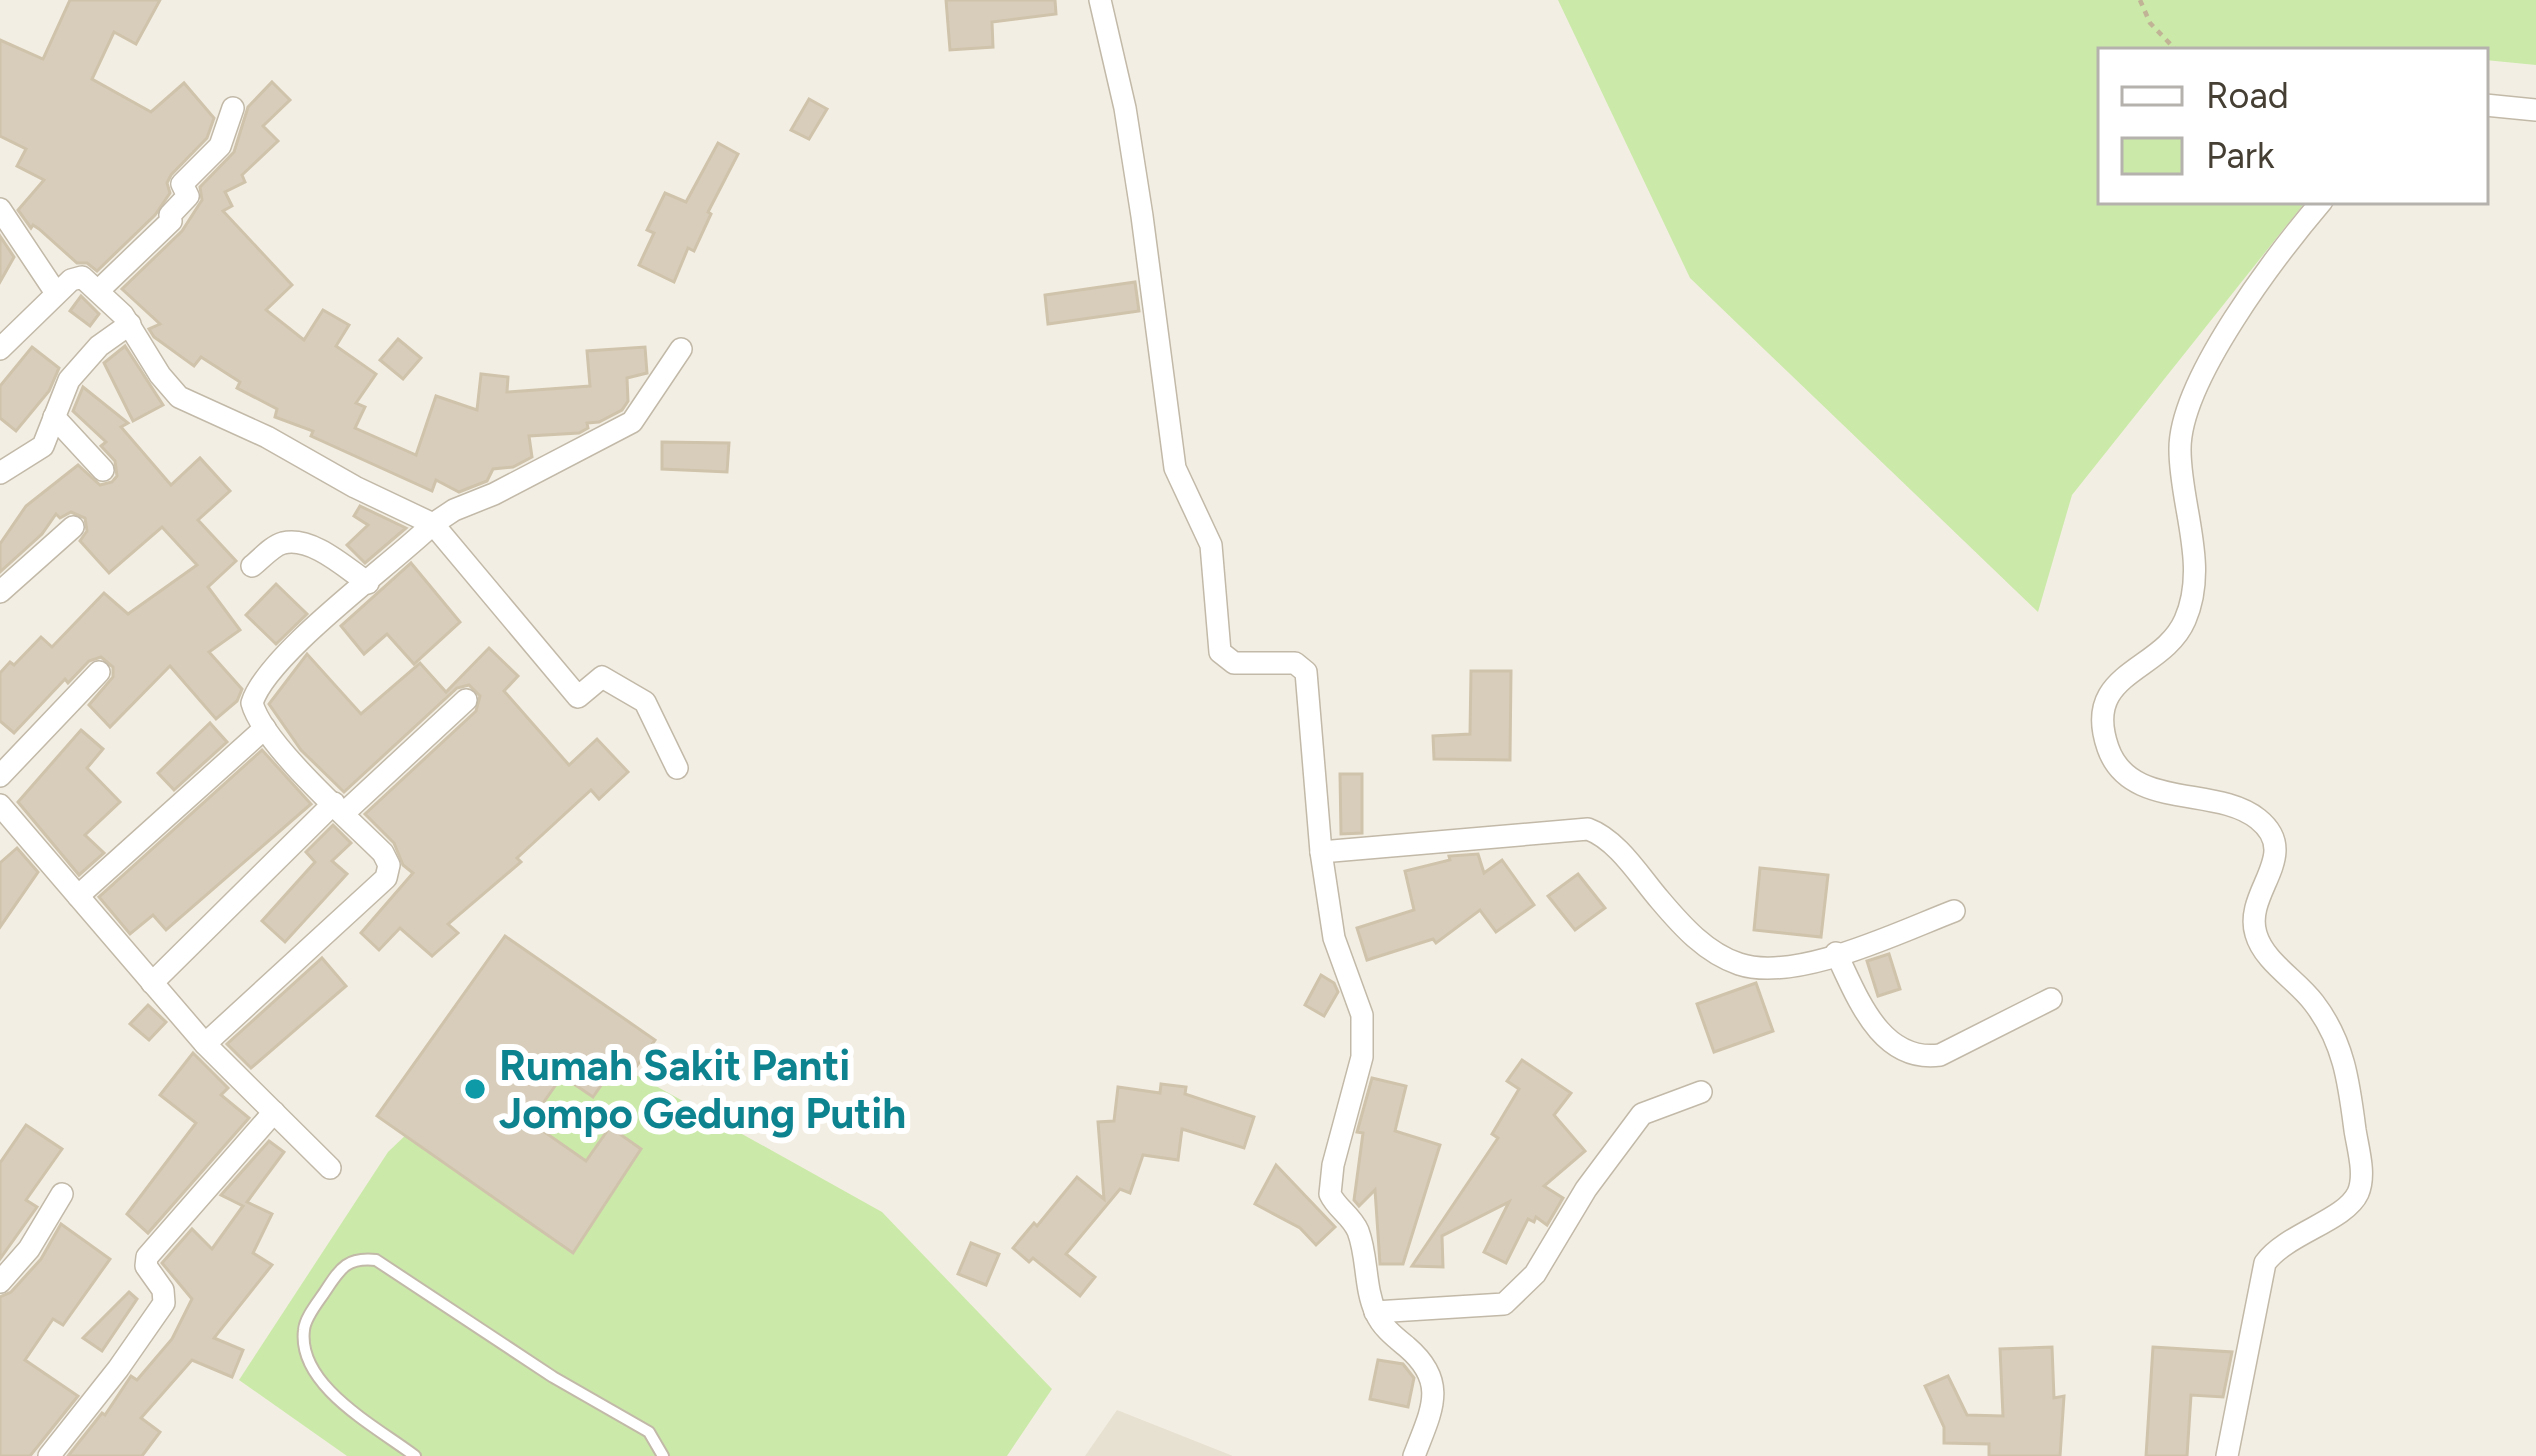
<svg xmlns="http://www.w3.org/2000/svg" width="2536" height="1456" viewBox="0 0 2536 1456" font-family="Figtree,sans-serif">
<rect width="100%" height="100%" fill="#f3eee3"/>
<polygon fill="#e7e1d1" points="1117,1410 1233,1456 1085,1456"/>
<g fill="#cbeaa9">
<polygon points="1558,0 2536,0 2536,65 2485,60 2485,51 2101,51 2101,201 2306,201 2072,495 2038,612 1690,278"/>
<polygon points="506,1039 638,1076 882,1212 1052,1389 1007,1456 347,1456 239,1380 388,1152"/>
</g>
<g fill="#d8cdbb" stroke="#d0c3ab" stroke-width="3">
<polygon points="70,0 160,0 136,44 114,32 92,79 151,112 184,83 214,118 207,138 171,175 167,183 170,193 155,215 97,271 87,263 77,263 39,229 33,225 31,228 18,210 44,180 17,166 26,149 0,136 0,40 43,59"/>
<polygon points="946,0 1055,0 1056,14 992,22 993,47 950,50"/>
<polygon points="272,82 290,100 263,126 278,141 242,175 245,182 225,192 232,206 223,211 292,285 266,310 304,340 323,310 349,325 336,346 376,374 356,403 365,407 355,428 416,455 436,396 477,410 481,374 508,377 507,392 590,386 587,351 645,347 647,373 627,378 628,401 622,410 599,422 587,423 588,428 579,433 529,436 532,457 513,467 493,469 487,481 459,492 436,480 432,491 311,436 313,431 275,417 277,409 237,388 240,382 201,357 194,366 154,337 149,329 160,324 122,289 182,231 202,200 200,187 234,152 248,107"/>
<polygon points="809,99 827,109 809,139 791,130"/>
<polygon points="718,143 738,154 708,212 711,214 694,251 688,248 674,282 639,265 654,233 647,230 665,193 686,202"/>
<polygon points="0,236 14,257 0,282"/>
<polygon points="1135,282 1139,311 1048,324 1045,295"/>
<polygon points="81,296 99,314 90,326 70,311"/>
<polygon points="398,339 421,358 403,379 380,360"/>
<polygon points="125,346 163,405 133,421 104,363"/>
<polygon points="32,347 59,368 49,391 16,431 0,418 0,386"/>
<polygon points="83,387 128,423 121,427 171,485 200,458 230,491 198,520 236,561 208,587 240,630 209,652 242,689 237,701 216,719 170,666 110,727 89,705 113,677 113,667 101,657 89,661 68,683 65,679 14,733 0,721 0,673 10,662 14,665 41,637 52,647 104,593 128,614 197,565 162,527 109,573 80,541 87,531 85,518 71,512 60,518 56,514 42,534 0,572 0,544 26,506 78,465 100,485 112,482 117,476 115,461 101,446 106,442 73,411"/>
<polygon points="662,442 729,443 727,472 662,469"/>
<polygon points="360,506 406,528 365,563 347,545 368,525 354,516"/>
<polygon points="411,563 460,622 414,664 387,634 364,654 341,626"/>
<polygon points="276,584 307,614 276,644 246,615"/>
<polygon points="489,648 518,676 504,691 569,765 597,739 628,772 599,799 591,790 517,858 521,862 448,924 458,933 432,956 400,928 379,950 361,933 413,873 403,865 394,843 365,814 476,711 480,696 469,685 457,688 344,792 301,750 269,704 307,654 361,714 420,663 446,692"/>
<polygon points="1471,671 1511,671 1510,760 1434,759 1433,736 1470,734"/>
<polygon points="210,723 227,742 174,790 158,773"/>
<polygon points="81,730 103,749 87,768 120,802 85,835 104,853 79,875 18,802"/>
<polygon points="262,750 311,804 166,930 153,915 130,934 99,897"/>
<polygon points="1340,774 1362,774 1362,833 1341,834"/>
<polygon points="333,825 351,843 332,861 347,874 285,942 262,921 315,862 306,852"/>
<polygon points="17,848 38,872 0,927 0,863"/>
<polygon points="1478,854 1484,873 1502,860 1534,905 1496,932 1480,910 1436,943 1433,939 1367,960 1357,928 1414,910 1405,871 1450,860 1449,856"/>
<polygon points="1760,868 1828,875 1821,937 1754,930"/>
<polygon points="1578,874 1605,908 1575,930 1548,896"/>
<polygon points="505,936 655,1040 626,1081 611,1071 593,1097 562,1076 530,1122 586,1161 610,1127 641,1149 573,1253 377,1116"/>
<polygon points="1889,954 1900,989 1878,996 1867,961"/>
<polygon points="322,958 346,986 251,1068 227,1044"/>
<polygon points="1321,975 1334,983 1338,992 1324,1016 1305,1005"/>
<polygon points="1756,983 1773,1031 1714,1052 1697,1004"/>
<polygon points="148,1005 166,1022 149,1040 130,1024"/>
<polygon points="193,1053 228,1088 221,1095 249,1118 148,1233 127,1214 196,1123 160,1095"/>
<polygon points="1522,1060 1571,1093 1554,1115 1585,1151 1544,1186 1563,1198 1547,1225 1536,1217 1534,1222 1528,1219 1506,1263 1484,1252 1509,1202 1442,1236 1443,1267 1412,1266 1498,1138 1492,1134 1519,1089 1507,1081"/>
<polygon points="1372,1078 1406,1086 1395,1131 1440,1145 1403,1264 1380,1264 1375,1190 1359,1206 1354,1200 1363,1133 1357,1132"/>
<polygon points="1161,1084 1186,1087 1185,1094 1254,1117 1244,1148 1182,1129 1178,1160 1143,1155 1130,1193 1120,1189 1066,1254 1095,1277 1080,1296 1033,1258 1029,1262 1013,1248 1034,1223 1037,1226 1077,1177 1104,1199 1098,1122 1114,1121 1118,1087 1160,1093"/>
<polygon points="26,1125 62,1149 26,1200 37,1207 0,1259 0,1163"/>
<polygon points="269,1141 284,1152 247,1202 272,1214 253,1253 272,1265 214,1338 243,1350 232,1377 192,1360 141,1418 160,1432 142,1456 68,1456 102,1413 105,1415 131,1376 137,1380 172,1339 192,1299 162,1263 192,1229 212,1249 243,1206 221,1195"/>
<polygon points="1276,1165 1335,1227 1316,1245 1300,1228 1255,1204"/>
<polygon points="61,1224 110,1259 63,1325 53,1319 25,1360 78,1396 30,1456 0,1456 0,1297 11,1292 41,1259"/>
<polygon points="971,1243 999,1254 986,1285 958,1274"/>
<polygon points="129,1292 137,1299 102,1351 83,1338"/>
<polygon points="2052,1347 2054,1398 2064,1396 2060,1456 1989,1456 1989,1444 1944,1443 1944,1427 1925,1386 1948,1376 1967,1415 2003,1416 2000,1349"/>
<polygon points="2153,1347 2232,1352 2223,1397 2191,1395 2187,1456 2146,1456"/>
<polygon points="1378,1360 1403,1364 1414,1378 1408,1407 1370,1399"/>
</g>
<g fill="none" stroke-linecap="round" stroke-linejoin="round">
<g stroke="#c2b9a8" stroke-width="14">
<path id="lane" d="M415,1456C377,1427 297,1386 304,1330C305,1317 319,1301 326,1290C341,1267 348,1257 376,1260L553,1377L649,1432L663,1456"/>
</g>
<g stroke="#c2b9a8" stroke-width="24">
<g id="street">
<path d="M1100,0L1125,108L1142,216L1175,468L1211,545L1220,652L1234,663H1295L1306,672L1321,852L1334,938L1362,1015V1057L1333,1165L1330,1194C1337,1209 1351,1215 1358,1231C1368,1257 1364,1287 1376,1313C1382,1327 1395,1337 1407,1347C1449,1383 1431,1411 1414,1456"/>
<polyline points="2485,105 2536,110"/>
<polyline points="0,209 56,293"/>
<polyline points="98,291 171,221 170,215 188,196 182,184 220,146 233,108"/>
<polyline points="0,349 71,280 82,277 123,315 160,375 179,397 267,437 355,487 433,524 578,697 602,677 645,702 677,768"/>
<polyline points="54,417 103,470"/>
<polyline points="0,473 43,446 69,380 99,346 130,324"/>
<path d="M252,566C261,559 272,546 283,543C312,536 346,568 368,583"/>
<polyline points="0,592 73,527"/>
<polyline points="0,776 99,672"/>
<polyline points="0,805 205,1044 330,1168"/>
<polyline points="344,813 466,700"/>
<path d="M1321,852L1588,829C1618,840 1640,877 1660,900C1682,926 1706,953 1739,964C1796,983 1899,932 1954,911"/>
<polyline points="78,896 265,728"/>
<path d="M1836,953C1857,996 1880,1063 1940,1055L2051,999"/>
<polyline points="152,983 334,803"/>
<path d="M205,1044L386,878L389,865L383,853C350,820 263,744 252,703C267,654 391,565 433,524L454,510L494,494L632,422L681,349"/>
<polyline points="0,1282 29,1249 62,1194"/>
<polyline points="1375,1312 1504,1304 1535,1274 1586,1189 1642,1114 1701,1092"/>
<polyline points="49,1456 118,1369 164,1303 163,1290 146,1266 147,1257 274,1112"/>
<path d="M2227,1456L2265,1263C2287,1233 2345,1221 2358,1193C2366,1175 2358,1149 2355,1130C2349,1083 2344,1042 2314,1003C2297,980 2264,962 2256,934C2243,892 2303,855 2258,819C2216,785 2130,811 2108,748C2081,671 2162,673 2185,620C2209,566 2180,505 2180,450C2179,381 2277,254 2322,201"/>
</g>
</g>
<polyline stroke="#c1b396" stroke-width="4.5" stroke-dasharray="6 6" stroke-linecap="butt" points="2140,0 2150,23 2177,51"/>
<use href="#lane" stroke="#fff" stroke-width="10"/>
<use href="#street" stroke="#fff" stroke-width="21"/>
</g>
<circle fill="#0f9aa8" stroke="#fff" stroke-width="4.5" cx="475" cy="1089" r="12"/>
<g text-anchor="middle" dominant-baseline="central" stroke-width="12" stroke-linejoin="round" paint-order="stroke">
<g font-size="42" font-weight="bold" fill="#0d838f" stroke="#fff" text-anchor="start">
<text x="499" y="1065">Rumah Sakit Panti<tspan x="499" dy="48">Jompo Gedung Putih</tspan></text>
</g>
</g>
<rect x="2098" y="48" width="390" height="156" fill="#ffffff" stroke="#b5b2ad" stroke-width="3"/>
<rect x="2122" y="87" width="60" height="18" fill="#ffffff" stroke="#b5b2ad" stroke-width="3"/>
<text x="2206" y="108" font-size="36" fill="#453e33">Road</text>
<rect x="2122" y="138" width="60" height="36" fill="#cbeaa9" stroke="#b5b2ad" stroke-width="3"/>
<text x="2206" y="168" font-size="36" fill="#453e33">Park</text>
</svg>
